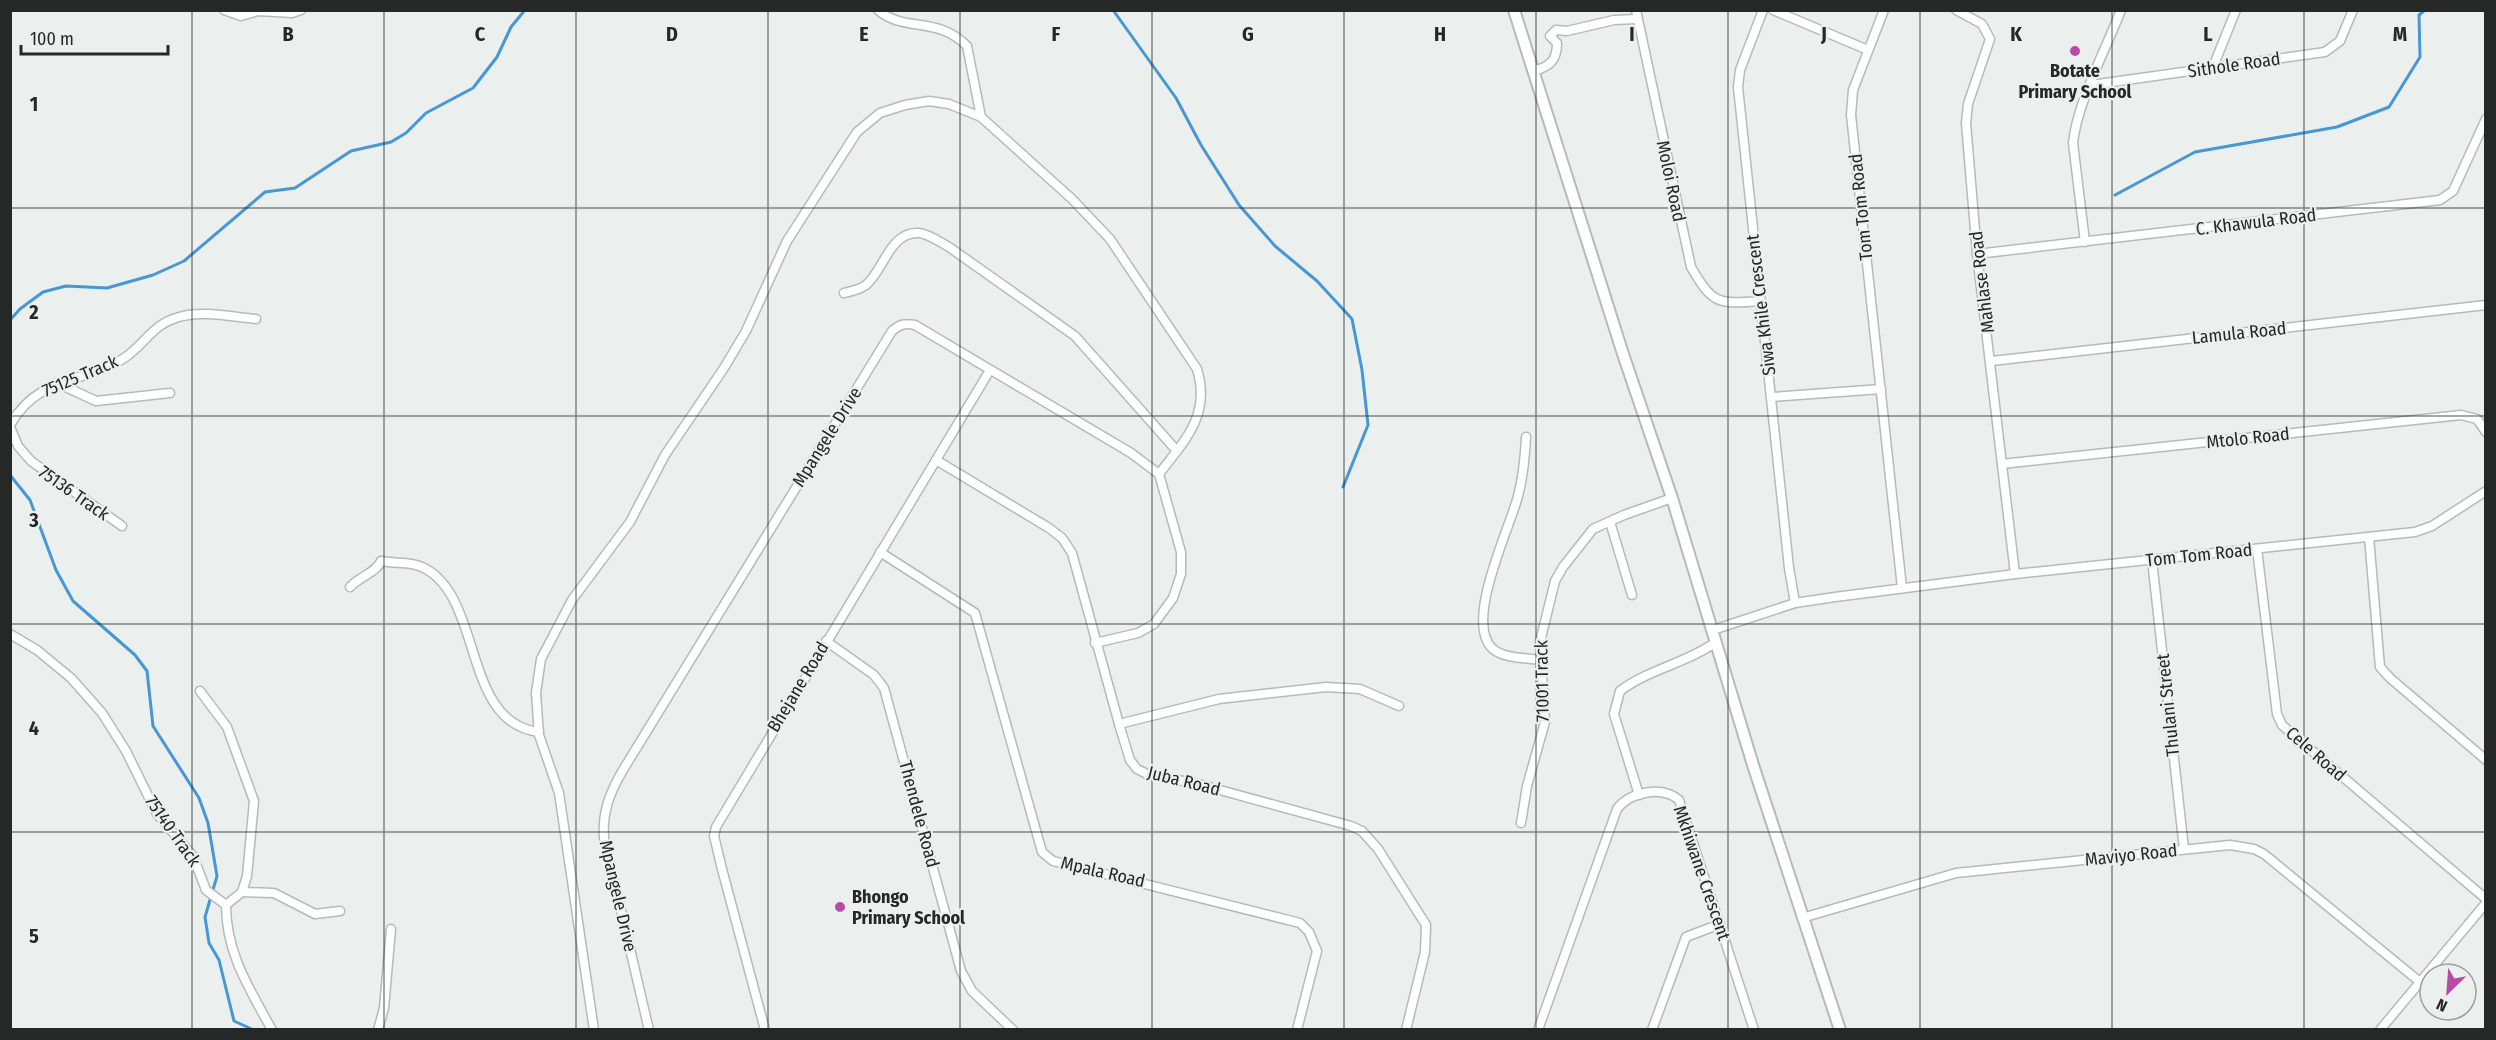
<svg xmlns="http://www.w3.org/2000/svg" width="2496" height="1040" viewBox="0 0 2496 1040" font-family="'Fira Sans Condensed',sans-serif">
<rect width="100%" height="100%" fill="#ebf0ef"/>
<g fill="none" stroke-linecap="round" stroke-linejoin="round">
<g stroke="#4796d6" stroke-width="3">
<polyline points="1113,10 1176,98 1201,145 1239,205 1275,246 1317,281 1352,319 1362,370 1368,425 1343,487"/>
<polyline points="2115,195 2195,152 2337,127 2389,107 2420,57 2419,15 2425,10"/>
<polyline points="10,320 20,309 43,292 66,286 107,288 153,275 184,261 265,192 295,188 351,151 391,142 406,133 426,113 473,88 497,57 511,27 525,10"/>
<polyline points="10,475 30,500 56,570 73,601 135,655 147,671 153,726 199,798 208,823 217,876 205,917 209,943 219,960 234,1021 254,1030"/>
</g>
<g stroke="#b5baba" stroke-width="11">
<g id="minor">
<polyline points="224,10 241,16 258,11 292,13 301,10"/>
<path d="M878,10C905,33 936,15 967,46L981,117"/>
<path d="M1636,10L1691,267C1713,305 1718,304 1760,301"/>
<polyline points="1763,10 1740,70 1738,87 1789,568 1795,603"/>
<polyline points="1773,10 1868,50"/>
<polyline points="1884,10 1853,90 1851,115 1902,588"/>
<polyline points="1956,10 1982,24 1990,39 1968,104 1966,123 1977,254 2015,574"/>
<polyline points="2213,67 2236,10"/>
<path d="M1533,71C1549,67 1557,61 1557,43L1550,36L1556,30L1567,31L1614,20L1636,19"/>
<polyline points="2091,85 2325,52 2340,41 2353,10"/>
<path d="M2085,242L2073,143C2077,103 2106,49 2121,10"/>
<polyline points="1977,254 2440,200 2453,191 2486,119"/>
<path d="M844,293C852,291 859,290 866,285C884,270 890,231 919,233C929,234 940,242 949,247L1075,336L1177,451"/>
<polyline points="1992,361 2486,305"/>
<polyline points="57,383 96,401 170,393"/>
<polyline points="1772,397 1881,389"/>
<path d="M10,425C38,376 80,384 121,360C145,346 150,325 179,317C203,310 232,317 256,319"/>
<polyline points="10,427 18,446 31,461 122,526"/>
<path d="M1526,437C1525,457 1523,477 1518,496C1510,528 1463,623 1493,649C1505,659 1527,658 1542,660"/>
<polyline points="936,460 1049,528 1062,538 1072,553 1119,724 1130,760 1137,769 1147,774 1198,784 1351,826 1362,831 1378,849 1426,925 1425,952 1406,1030"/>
<polyline points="2002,464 2461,415 2477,419 2486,432"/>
<polyline points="1610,522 1632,595"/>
<polyline points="2369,537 2380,667 2390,678 2486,760"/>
<polyline points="2257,549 2277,714 2282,725 2486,899"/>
<polyline points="880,552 975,613 1042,852 1053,861 1300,923 1309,932 1317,951 1297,1030"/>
<polyline points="2152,560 2184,849"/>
<path d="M350,587C359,577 377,572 381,561C395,564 410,561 422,567C484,595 461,723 539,732"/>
<polyline points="1713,630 1795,603 1835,597 2015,574 2415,532 2432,526 2486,491"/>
<polyline points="10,634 37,650 71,678 102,713 126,751 157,814 193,856 206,890 226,905"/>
<polyline points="826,641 874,675 884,688 961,971 972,991 1013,1030"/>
<polyline points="200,691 227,727 254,801 247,876 242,892 226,905"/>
<polyline points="1119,724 1219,699 1326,687 1360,689 1399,706"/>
<path d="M1639,795L1614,714L1620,691C1649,669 1687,663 1716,642"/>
<polyline points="1521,823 1527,786 1545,722 1540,642 1555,581 1563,567 1593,529 1624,515 1672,498"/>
<polyline points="242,892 274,893 315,914 340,911"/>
<path d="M226,905C226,953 249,988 272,1030"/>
<polyline points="1802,918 1956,873 2230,845 2254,849 2264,854 2420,982"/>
<polyline points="378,1030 384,1008 391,929"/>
<path d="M594,1030L559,793L539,735L536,693L541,659L572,600L630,522L665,455L724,368L746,331L787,241L857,132L880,113L905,105L929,101L949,104L981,117L1072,199L1110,239L1197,369C1211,415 1185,440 1159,474"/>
<path d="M649,1030L604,838C602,812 610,792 623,770L892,331C900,324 905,323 915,325L1131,453L1159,474L1181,552V574L1173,598L1154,624L1138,633L1095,643"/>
<polyline points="765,1030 722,869 714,836 716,827 990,370"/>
<path d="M1538,1030L1617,809C1631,791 1662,786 1679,800L1754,1030"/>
<polyline points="1652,1030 1686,937 1720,924"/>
<polyline points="2380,1030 2486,903"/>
</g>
</g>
<g stroke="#b5baba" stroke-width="14">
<polyline id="tertiary" points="1514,10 1623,354 1672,498 1753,765 1840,1030"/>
</g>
<use href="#minor" stroke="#fff" stroke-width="8"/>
<use href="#tertiary" stroke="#fff" stroke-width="10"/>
</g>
<path fill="none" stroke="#262828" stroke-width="1.5" stroke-opacity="0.55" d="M192,10V1030M384,10V1030M576,10V1030M768,10V1030M960,10V1030M1152,10V1030M1344,10V1030M1536,10V1030M1728,10V1030M1920,10V1030M2112,10V1030M2304,10V1030M10,208H2486M10,416H2486M10,624H2486M10,832H2486"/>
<g fill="#ba4aa7" stroke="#ebf0ef" stroke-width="2">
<circle cx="2075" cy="51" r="6"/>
<circle cx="840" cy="907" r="6"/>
</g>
<g text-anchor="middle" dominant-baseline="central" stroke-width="4.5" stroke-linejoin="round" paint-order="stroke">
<g font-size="18" fill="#262828" stroke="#ebf0ef">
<text transform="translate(2234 65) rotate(-8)">Sithole Road</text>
<text transform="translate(1671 181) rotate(78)">Moloi Road</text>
<text transform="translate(1861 207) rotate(-96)">Tom Tom Road</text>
<text transform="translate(2256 222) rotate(-7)">C. Khawula Road</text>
<text transform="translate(1982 282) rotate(-97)">Mahlase Road</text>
<text transform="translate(1761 305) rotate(-97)">Siwa Khile Crescent</text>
<text transform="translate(2239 333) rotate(-6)">Lamula Road</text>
<text transform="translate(80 376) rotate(-23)">75125 Track</text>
<text transform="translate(827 437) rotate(-58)">Mpangele Drive</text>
<text transform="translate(2248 438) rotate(-6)">Mtolo Road</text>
<text transform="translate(74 493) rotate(35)">75136 Track</text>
<text transform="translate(2199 555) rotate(-6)">Tom Tom Road</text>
<text transform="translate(1542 681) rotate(-91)">71001 Track</text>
<text transform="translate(798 687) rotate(-59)">Bhejane Road</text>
<text transform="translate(2168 705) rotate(-96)">Thulani Street</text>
<text transform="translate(2316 754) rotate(41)">Cele Road</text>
<text transform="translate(1184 781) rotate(14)">Juba Road</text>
<text transform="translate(919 814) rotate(75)">Thendele Road</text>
<text transform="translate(173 831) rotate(55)">75140 Track</text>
<text transform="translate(2131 855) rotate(-6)">Maviyo Road</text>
<text transform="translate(1103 872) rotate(13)">Mpala Road</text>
<text transform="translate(1702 873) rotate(71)">Mkhiwane Crescent</text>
<text transform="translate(618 896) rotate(77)">Mpangele Drive</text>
</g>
<g font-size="18" font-weight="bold" fill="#262828" stroke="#ebf0ef">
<text x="2075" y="71">Botate<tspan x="2075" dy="21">Primary School</tspan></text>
<text x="852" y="897" text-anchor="start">Bhongo<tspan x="852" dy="21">Primary School</tspan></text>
</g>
</g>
<g font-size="20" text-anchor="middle" font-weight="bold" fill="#262828" stroke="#ebf0ef" stroke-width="4.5" stroke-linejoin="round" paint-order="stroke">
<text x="288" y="41">B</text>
<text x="480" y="41">C</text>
<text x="672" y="41">D</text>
<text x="864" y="41">E</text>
<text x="1056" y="41">F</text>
<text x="1248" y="41">G</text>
<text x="1440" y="41">H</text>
<text x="1632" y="41">I</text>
<text x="1824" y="41">J</text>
<text x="2016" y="41">K</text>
<text x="2208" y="41">L</text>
<text x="2400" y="41">M</text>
<text x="34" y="111">1</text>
<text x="34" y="319">2</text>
<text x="34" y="527">3</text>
<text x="34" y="735">4</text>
<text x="34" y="943">5</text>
</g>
<rect width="2496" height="1040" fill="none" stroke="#262828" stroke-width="24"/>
<g transform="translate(2448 992) rotate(205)"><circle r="28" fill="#ebf0ef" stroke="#9ca09f" stroke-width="1.5"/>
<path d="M0-4.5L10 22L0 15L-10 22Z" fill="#ba4aa7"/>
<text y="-9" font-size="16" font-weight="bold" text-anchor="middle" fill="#262828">N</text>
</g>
<path d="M21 45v9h147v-9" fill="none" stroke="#262828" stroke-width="3"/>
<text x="30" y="45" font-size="18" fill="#262828" stroke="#ebf0ef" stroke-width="4.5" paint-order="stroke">100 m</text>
</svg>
